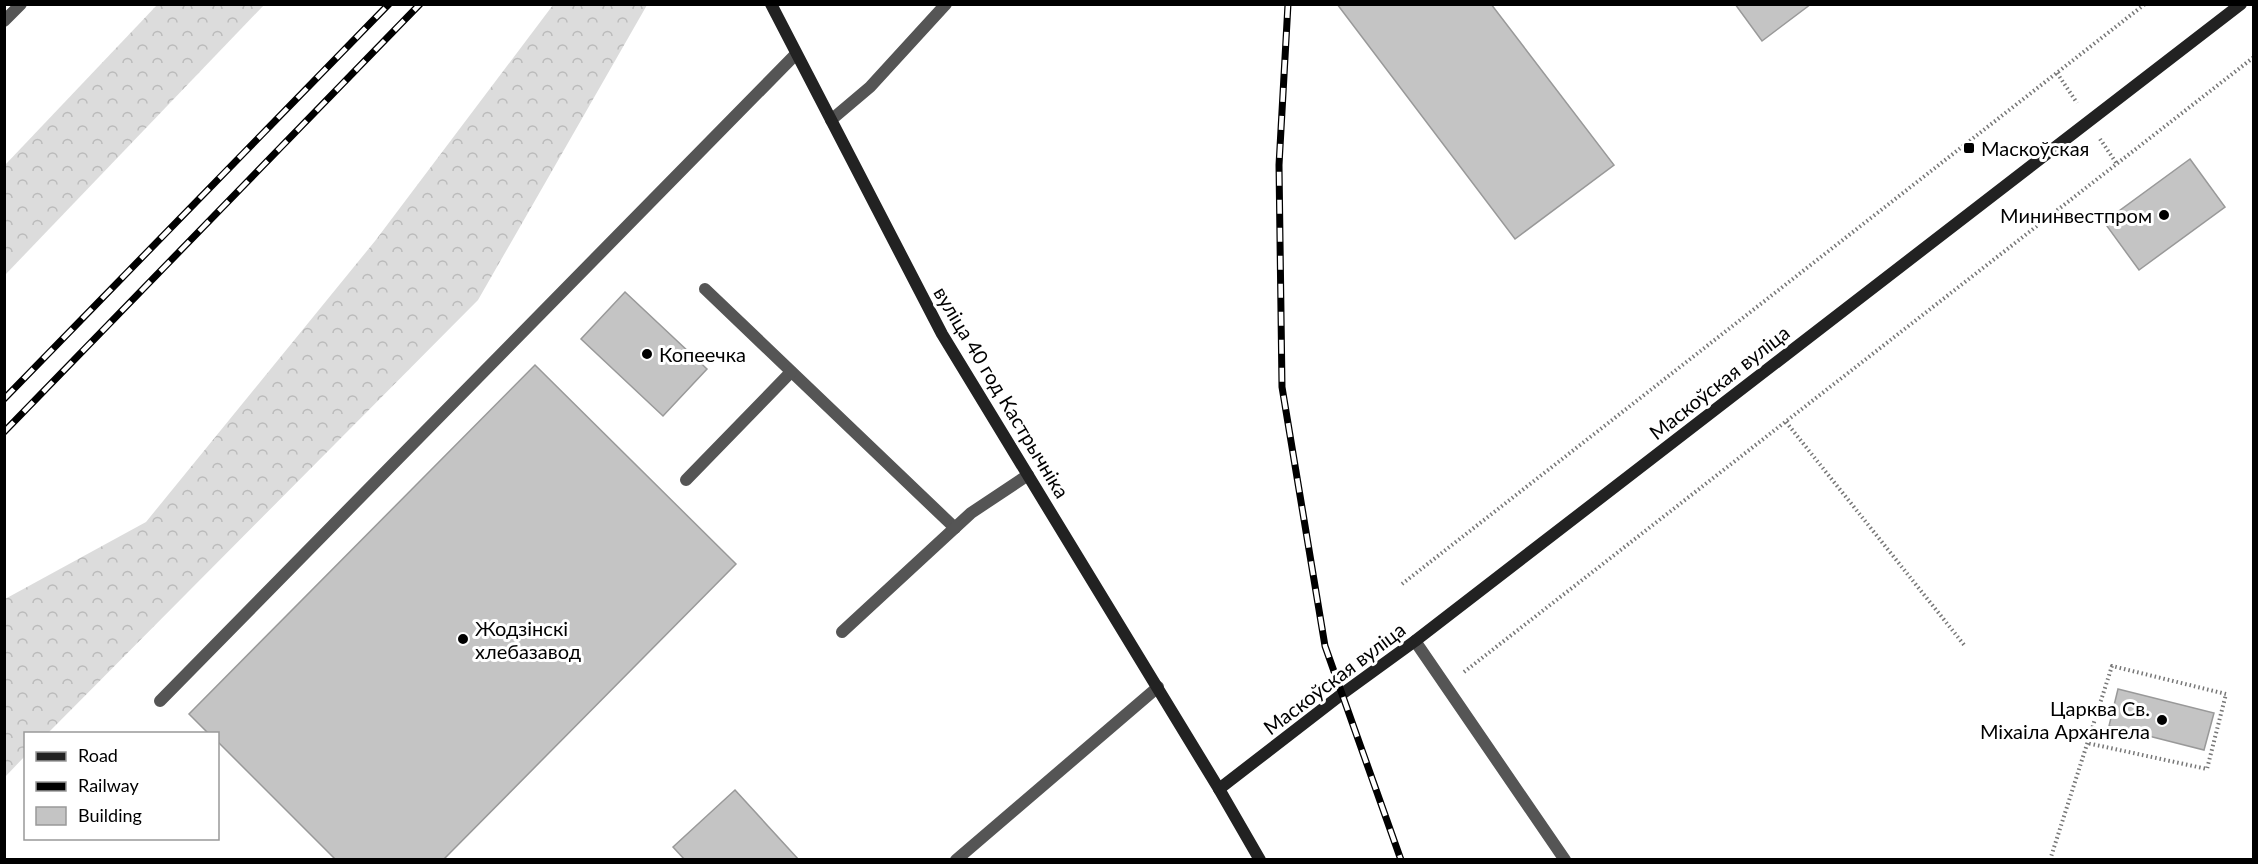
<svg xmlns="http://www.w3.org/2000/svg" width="2258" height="864" viewBox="0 0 2258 864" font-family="Lato,sans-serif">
<defs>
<pattern id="forest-crowns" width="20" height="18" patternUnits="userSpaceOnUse" patternTransform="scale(1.5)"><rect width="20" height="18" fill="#dcdcdc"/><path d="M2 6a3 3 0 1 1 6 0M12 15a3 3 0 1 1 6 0" fill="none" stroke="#bbb"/></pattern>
</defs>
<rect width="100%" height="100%" fill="#fff"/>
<g fill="url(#forest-crowns)">
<polygon points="157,5 264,5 5,275 5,165"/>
<polygon points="553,5 647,5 478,300 48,733 26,734 25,756 5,777 5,599 146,522 375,241"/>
</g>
<g fill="#c4c4c4" stroke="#999" stroke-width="1.5">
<polygon points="1337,4 1491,4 1614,165 1515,239"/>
<polygon points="1735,4 1811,4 1762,41"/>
<polygon points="2190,159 2225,207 2139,270 2104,222"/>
<polygon points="625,292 707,369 663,416 581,339"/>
<polygon points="535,365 736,564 443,860 336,860 218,742 218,734 209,734 189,714"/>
<polygon points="2118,689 2214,713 2204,750 2109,726"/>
<polygon points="735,790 799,860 685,860 673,847"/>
</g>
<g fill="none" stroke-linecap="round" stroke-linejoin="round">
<g stroke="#777" stroke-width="4" stroke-dasharray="1.5 3" stroke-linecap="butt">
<polyline points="2057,73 2077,103"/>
<polyline points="2100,139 2117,164"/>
<polyline points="1786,422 1965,646"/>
<polyline points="1402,584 2145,4"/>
<polyline points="1464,672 2254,57"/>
<polyline points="2050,860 2112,666 2226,694 2207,769 2087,743"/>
</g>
<g stroke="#555" stroke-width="12">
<polyline points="831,120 870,87 946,4"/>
<polyline points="705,289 955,528"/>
<polyline points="686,480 791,372"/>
<polyline points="842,632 971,513 1028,475"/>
<polyline points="1415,641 1565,860"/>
<polyline points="160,701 796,54"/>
<polyline points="956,860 1158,687"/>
</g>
<polyline stroke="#555" stroke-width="12" points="4,21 21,4"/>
<g stroke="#222" stroke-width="12">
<polyline points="771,4 942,334 1219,789 1260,860"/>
<polyline points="1219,789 1342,694 1415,641 2241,4"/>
</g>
<g stroke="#000" stroke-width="7">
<g id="rail">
<polyline points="1288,4 1279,165 1282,387 1325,646 1401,860"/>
<polyline points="4,399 389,4"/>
<polyline points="4,432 420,4"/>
</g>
</g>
<use href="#rail" stroke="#fff" stroke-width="4.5" stroke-dasharray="14" stroke-linecap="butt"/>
</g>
<g fill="#000" stroke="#fff" stroke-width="2">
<rect x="1963" y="142" width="12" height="12" rx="3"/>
<circle cx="2164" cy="215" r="6"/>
<circle cx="647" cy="354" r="6"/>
<circle cx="463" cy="639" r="6"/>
<circle cx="2162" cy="720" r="6"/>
</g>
<g text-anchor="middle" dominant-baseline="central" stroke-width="6" stroke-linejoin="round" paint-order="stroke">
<g font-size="20" fill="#000" stroke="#fff" text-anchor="start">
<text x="1981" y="148">Маскоўская</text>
<text x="2152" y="215" text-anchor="end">Мининвестпром</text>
<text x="659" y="354">Копеечка</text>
<text x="475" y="628">Жодзінскі<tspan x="475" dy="23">хлебазавод</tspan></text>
<text x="2150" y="708" text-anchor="end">Царква Св.<tspan x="2150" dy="23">Міхаіла Архангела</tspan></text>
</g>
<g font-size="20" fill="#000" stroke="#fff">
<text transform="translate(1719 382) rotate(-38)">Маскоўская вуліца</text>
<text transform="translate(1002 392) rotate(59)">вуліца 40 год Кастрычніка</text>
<text transform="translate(1334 678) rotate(-37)">Маскоўская вуліца</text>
</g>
</g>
<rect width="2258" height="864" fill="none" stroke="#000000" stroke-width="12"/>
<rect x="24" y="732" width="195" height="108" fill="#ffffff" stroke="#999999" stroke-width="1.5"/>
<rect x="36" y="752" width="30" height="9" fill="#222222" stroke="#999999" stroke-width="1.5"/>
<text x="78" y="762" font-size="18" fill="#000000">Road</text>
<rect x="36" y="782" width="30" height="9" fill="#000000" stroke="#999999" stroke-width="1.5"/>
<text x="78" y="792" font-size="18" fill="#000000">Railway</text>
<rect x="36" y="807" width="30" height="18" fill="#c4c4c4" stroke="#999999" stroke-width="1.5"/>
<text x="78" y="822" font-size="18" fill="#000000">Building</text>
</svg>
